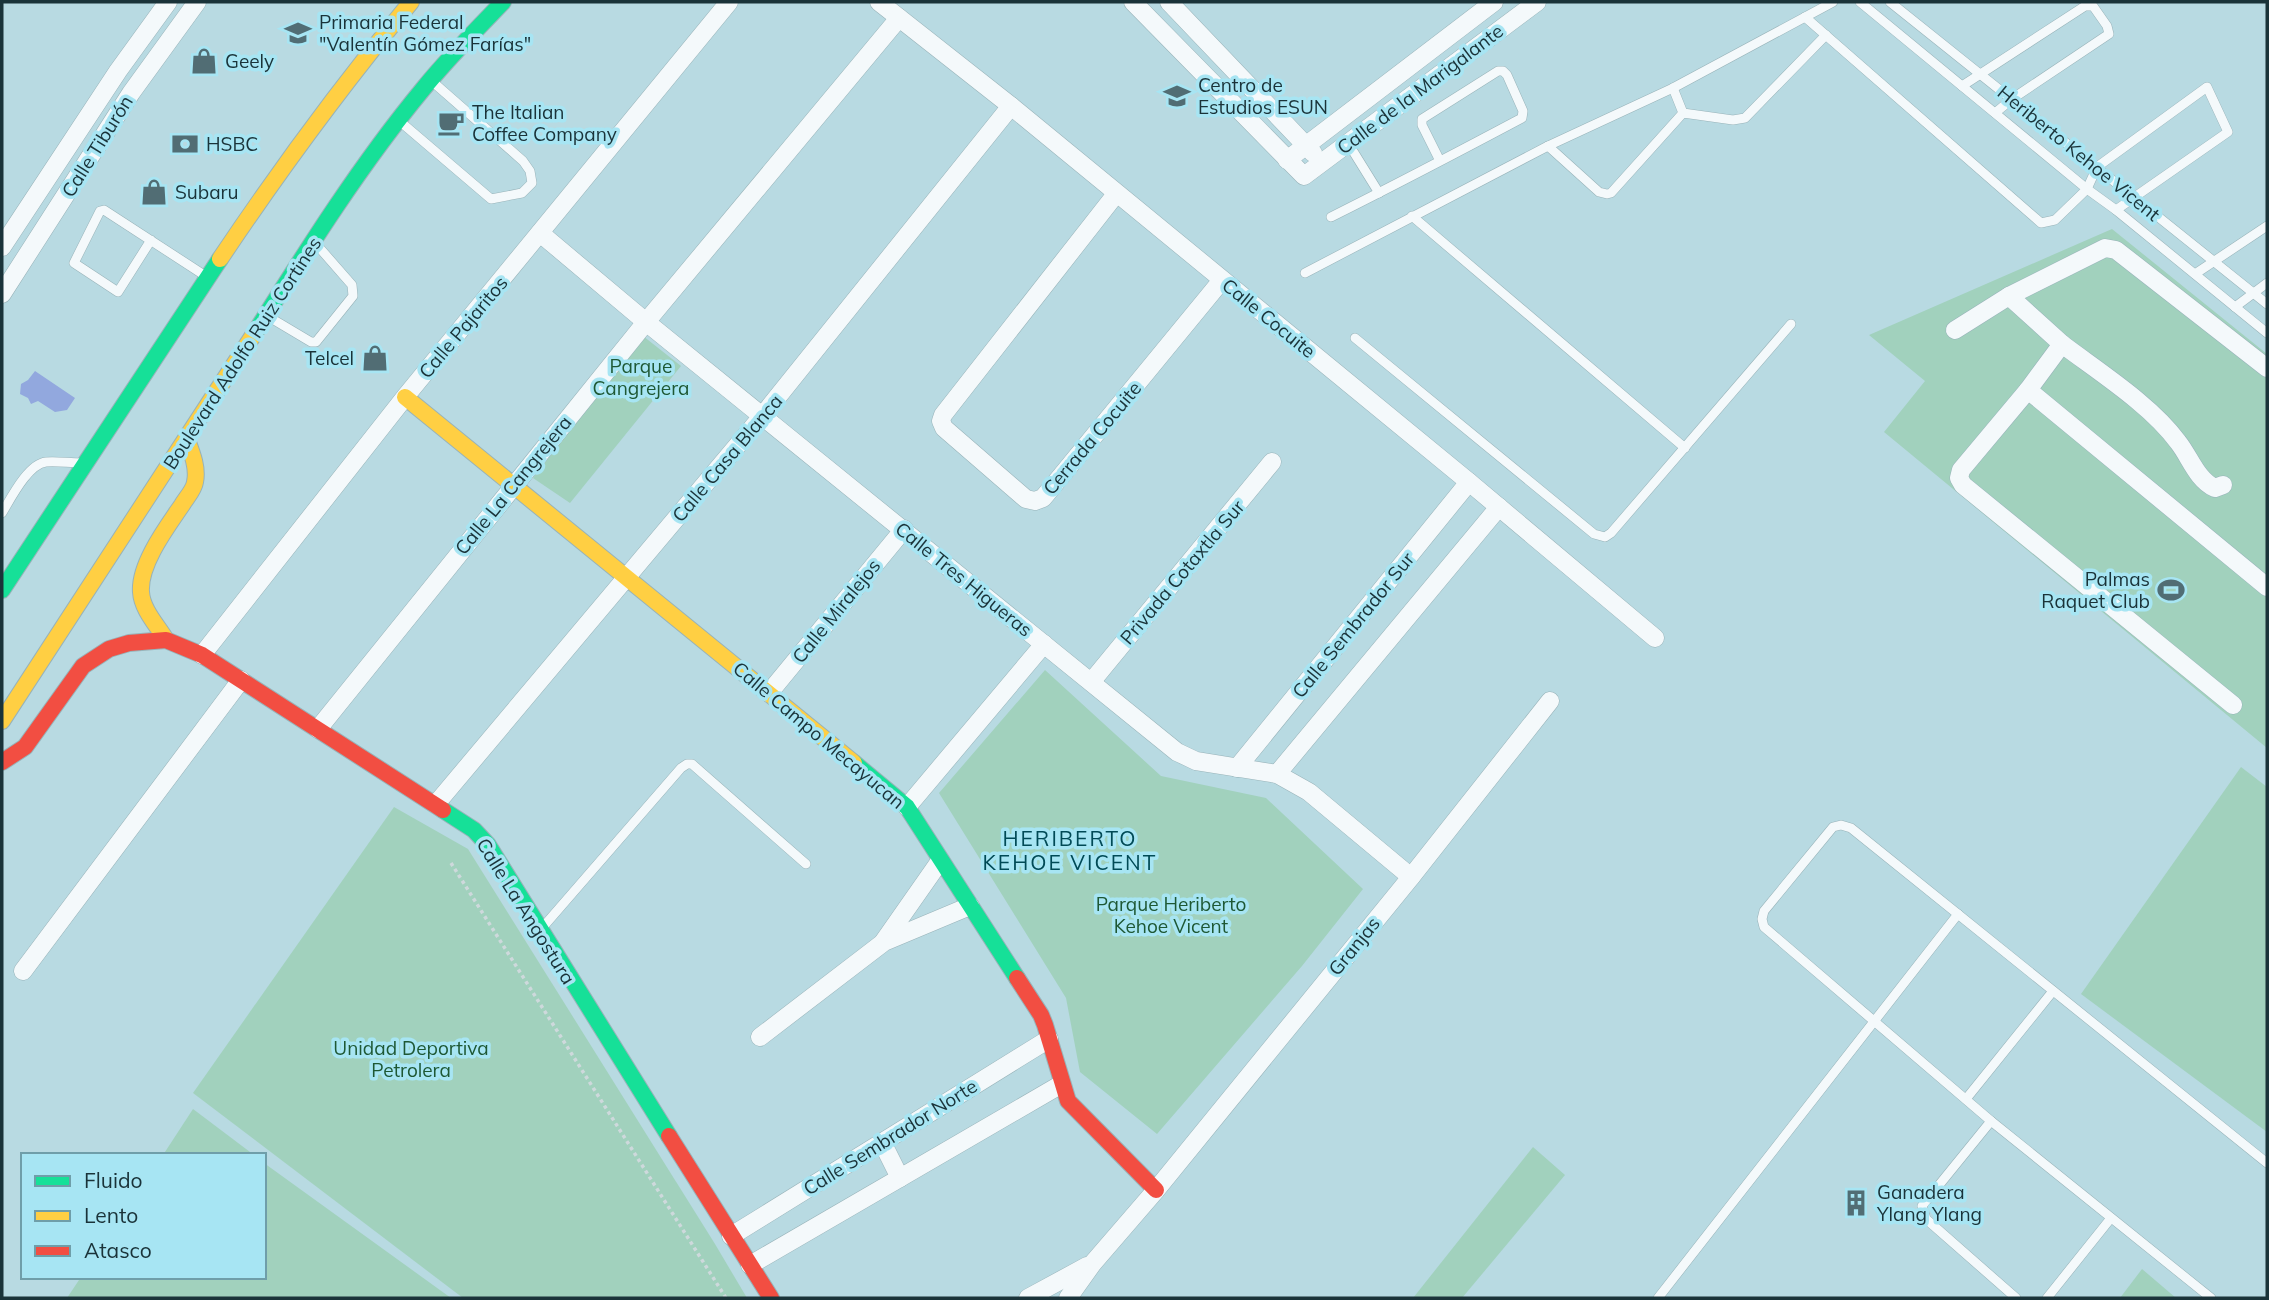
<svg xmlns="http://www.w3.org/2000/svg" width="2269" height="1300" viewBox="0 0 2269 1300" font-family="Mulish,sans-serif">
<rect width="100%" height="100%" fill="#b8dae2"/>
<g fill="#a1d1bd">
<polygon points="2112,229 2267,354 2267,748 1884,432 1925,381 1869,335"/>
<polygon points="643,336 681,366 570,503 533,478"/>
<polygon points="1045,670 1161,776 1266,798 1363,889 1302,966 1157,1134 1080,1072 1066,998 939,793"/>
<polygon points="2241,767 2267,787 2267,1132 2081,994"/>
<polygon points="394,807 468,849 715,1244 747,1298 463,1298 193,1093"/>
<polygon points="193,1109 254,1155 163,1155"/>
<polygon points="1533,1147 1565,1175 1462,1298 1413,1298"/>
<polygon points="264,1163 451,1298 67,1298 81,1277 264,1277"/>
<polygon points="2142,1269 2176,1298 2120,1298"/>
</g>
<polygon fill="#92a8de" points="35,371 75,398 67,410 55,412 38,401 31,404 28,398 20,394 21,384 28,380"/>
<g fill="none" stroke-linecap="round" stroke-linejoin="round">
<g stroke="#98b3b9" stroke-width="10">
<g id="lane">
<polyline points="1860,2 2087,189 2116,210 2267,333"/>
<polyline points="1890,2 2267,304"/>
<polyline points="1805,17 2041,223 2055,220 2087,189 2097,167 2207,87 2228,132 2116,210"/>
<polyline points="1962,86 2085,6 2093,6 2107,26 2109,34 2012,99 1995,113"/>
<polyline points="1673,88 1683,113"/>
<polyline points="403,124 491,199 522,193 532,183 530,171 523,161 434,83"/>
<polyline points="1348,143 1379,193"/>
<polyline points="1548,146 1599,192 1607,194 1611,193 1683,113 1733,120 1745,118 1826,35"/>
<polyline points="1412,216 1685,448"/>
<path d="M1331,217C1395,185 1458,152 1522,118L1523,111L1507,75L1503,71H1498L1422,119V125L1440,161"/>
<polyline points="151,240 118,292 74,263 100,211 104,210 204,275"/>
<polyline points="1305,273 1548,146 1673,88 1833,2"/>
<polyline points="2195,274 2267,226"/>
<polyline points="2235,307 2267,283"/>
<polyline points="269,317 311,342 316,342 353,296 352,285 317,245"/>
<polyline points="1355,338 1594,534 1605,537 1611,533 1791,324"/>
<path d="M2,513C11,498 28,464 46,462C57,461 69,463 81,463"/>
<polyline points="543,927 681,768 687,764 692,764 806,864"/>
<polyline points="1966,1099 2053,991"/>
<polyline points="1991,1121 1922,1206 1926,1219 2016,1298"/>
<polyline points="1658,1298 1958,914"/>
<polyline points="2047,1298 2111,1218"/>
<polyline points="2211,1298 1991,1121 1764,927 1762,919 1764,911 1833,827 1841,825 1851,828 2267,1163"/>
</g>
</g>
<g stroke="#98b3b9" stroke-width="19">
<g id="street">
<polyline points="879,2 1011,106 1469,482 1655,638"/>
<polyline points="1133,2 1304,176 1537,2"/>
<polyline points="1169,2 1313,153"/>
<polyline points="1287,160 1494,2"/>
<polyline points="1116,194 943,415 941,421 944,428 1026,499 1035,501 1043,498 1222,280"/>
<polyline points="540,233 646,322 1177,752 1196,761 1277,774 1309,792 1411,877"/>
<polyline points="2,247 118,71 168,2"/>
<polyline points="2,294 131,93 197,2"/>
<polyline points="1955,330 2009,296"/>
<path d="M2062,344C2099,372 2151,405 2178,442C2190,457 2197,480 2215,488L2223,485"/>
<polyline points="2028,390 2267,587"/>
<polyline points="202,655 405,397 729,2"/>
<polyline points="1092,681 1272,462"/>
<polyline points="769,693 904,529"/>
<polyline points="2233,705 1963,485 1959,478 1961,470 2028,390 2062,344 2009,296 2105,248 2116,250 2267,368"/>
<polyline points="318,729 646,322 899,18"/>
<polyline points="1237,768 1469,482"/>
<polyline points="1277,774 1499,507"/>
<polyline points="436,804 763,415 1011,106"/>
<polyline points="907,807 1044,644"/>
<polyline points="884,941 940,861"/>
<polyline points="23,971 241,680"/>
<polyline points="760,1037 884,942 970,906"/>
<polyline points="882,1142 900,1178"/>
<polyline points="731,1236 1049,1039"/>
<polyline points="750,1265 1060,1085"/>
<polyline points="1028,1298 1087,1266"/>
<polyline points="1068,1298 1093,1263 1156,1190 1411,877 1550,701"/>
</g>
</g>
<g stroke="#98b3b9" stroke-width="18">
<g id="fast">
<path d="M256,331C308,248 361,164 423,89C448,58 476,30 503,2"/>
<polyline points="2,590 220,259"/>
<polyline points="854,763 907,807 1017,978"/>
<polyline points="443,810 474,830 488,845 669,1136"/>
</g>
</g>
<g stroke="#98b3b9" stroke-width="18">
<g id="slow">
<path d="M220,259C279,171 343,84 411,2"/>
<polyline points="405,397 854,763"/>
<path d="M166,640C158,626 142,610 141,592C139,564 167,527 182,505C186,498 194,490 195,482C198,468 192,453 187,440"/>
<polyline points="2,721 256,331"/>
</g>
</g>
<g stroke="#98b3b9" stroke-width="18">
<g id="jam">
<polyline points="2,762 25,747 83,666 109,649 129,643 166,640 202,655 443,810"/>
<polyline points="1017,978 1041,1015 1045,1025 1068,1101 1156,1190"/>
<polyline points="669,1136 771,1298"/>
</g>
</g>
<polyline stroke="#ced9dc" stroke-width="3.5" stroke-dasharray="3.5 3.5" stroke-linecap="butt" points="451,863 726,1298"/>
<use href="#lane" stroke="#f4f9fb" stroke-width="9"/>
<use href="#street" stroke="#f4f9fb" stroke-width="18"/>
<use href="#fast" stroke="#16e098" stroke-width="16"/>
<use href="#slow" stroke="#ffcf43" stroke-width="16"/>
<use href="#jam" stroke="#f24e42" stroke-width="16"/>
</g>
<defs>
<g id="school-bare" transform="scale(2.1)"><path d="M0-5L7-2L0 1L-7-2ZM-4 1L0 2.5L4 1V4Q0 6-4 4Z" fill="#516d74" stroke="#a7e5f3" stroke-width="2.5" paint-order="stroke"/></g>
<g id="shop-bare" transform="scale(2.1)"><path d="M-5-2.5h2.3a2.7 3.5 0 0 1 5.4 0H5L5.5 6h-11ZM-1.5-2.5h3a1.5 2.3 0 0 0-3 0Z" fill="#516d74" stroke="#a7e5f3" stroke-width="2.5" paint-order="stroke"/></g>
<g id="cafe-bare" transform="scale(2.1)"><path d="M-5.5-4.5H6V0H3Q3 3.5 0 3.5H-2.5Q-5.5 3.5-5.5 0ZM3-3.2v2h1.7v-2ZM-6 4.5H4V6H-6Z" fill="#516d74" stroke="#a7e5f3" stroke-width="2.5" paint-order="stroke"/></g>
<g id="bank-bare" transform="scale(2.1)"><path d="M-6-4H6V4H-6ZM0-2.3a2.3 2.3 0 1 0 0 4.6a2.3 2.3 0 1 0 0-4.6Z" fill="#516d74" stroke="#a7e5f3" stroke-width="2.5" paint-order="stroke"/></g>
<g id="stadium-bare" transform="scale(2.1)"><path d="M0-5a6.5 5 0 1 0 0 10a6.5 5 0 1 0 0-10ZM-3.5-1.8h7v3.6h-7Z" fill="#516d74" stroke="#a7e5f3" stroke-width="2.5" paint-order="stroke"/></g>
<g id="building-bare" transform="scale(2.1)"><path d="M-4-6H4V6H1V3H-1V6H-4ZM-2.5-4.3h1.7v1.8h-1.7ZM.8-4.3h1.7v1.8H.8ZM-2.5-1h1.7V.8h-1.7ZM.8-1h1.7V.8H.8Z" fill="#516d74" stroke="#a7e5f3" stroke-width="2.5" paint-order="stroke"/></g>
</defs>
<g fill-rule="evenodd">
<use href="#school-bare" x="298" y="33"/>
<use href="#shop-bare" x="204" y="61"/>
<use href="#school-bare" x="1177" y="96"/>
<use href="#cafe-bare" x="451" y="123"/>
<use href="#bank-bare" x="185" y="144"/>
<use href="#shop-bare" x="154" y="192"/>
<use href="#shop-bare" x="375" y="358"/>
<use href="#stadium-bare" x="2171" y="590"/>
<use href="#building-bare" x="1856" y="1203"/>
</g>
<g text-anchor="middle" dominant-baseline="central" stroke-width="7" stroke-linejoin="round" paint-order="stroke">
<g font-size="19" fill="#1a3339" stroke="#a7e5f3" text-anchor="start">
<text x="319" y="22">Primaria Federal<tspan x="319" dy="22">"Valentín Gómez Farías"</tspan></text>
<text x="225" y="61">Geely</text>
<text x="1198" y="85">Centro de<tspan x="1198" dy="22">Estudios ESUN</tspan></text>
<text x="472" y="112">The Italian<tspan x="472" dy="22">Coffee Company</tspan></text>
<text x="206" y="144">HSBC</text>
<text x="175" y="192">Subaru</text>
<text x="354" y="358" text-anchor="end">Telcel</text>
<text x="2150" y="579" text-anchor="end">Palmas<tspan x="2150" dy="22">Raquet Club</tspan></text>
<text x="1877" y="1192">Ganadera<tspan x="1877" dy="22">Ylang Ylang</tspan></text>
</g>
<g font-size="19" fill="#1a3339" stroke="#a7e5f3">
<text transform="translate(1420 89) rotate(-37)">Calle de la Marigalante</text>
<text transform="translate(97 146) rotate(-58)">Calle Tiburón</text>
<text transform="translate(2079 153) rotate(39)">Heriberto Kehoe Vicent</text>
<text transform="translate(1269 318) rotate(39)">Calle Cocuite</text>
<text transform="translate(463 327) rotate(-50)">Calle Pajaritos</text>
<text transform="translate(242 353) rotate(-57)">Boulevard Adolfo Ruiz Cortines</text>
<text transform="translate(1092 438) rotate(-50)">Cerrada Cocuite</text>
<text transform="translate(727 458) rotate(-50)">Calle Casa Blanca</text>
<text transform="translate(513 485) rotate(-51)">Calle La Cangrejera</text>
<text transform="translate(1182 572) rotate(-50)">Privada Cotaxtla Sur</text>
<text transform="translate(964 579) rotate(39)">Calle Tres Higueras</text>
<text transform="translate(836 611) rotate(-51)">Calle Miralejos</text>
<text transform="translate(1353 625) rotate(-51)">Calle Sembrador Sur</text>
<text transform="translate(819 735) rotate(40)">Calle Campo Mecayucan</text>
<text transform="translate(526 911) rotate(58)">Calle La Angostura</text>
<text transform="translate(1354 946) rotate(-51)">Granjas</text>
<text transform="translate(890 1137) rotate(-32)">Calle Sembrador Norte</text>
</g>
<g font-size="19" fill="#1e5834" stroke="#a7e5f3">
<text x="641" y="366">Parque<tspan x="641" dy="22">Cangrejera</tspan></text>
<text x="1171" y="904">Parque Heriberto<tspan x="1171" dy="22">Kehoe Vicent</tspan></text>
<text x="411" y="1048">Unidad Deportiva<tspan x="411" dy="22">Petrolera</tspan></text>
</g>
<g font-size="21" letter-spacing="2" fill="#014a56" stroke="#a7e5f3">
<text x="1070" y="838">HERIBERTO<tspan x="1070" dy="24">KEHOE VICENT</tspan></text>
</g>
</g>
<rect width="2269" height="1300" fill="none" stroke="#1a3339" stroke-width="7"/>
<rect x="21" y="1153" width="245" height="126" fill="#a7e5f3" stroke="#6f9ea9" stroke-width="2"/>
<rect x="35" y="1176" width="35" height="10" fill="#16e098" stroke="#6f9ea9" stroke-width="2"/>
<text x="84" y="1188" font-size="21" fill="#1a3339">Fluido</text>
<rect x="35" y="1211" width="35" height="10" fill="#ffcf43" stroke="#6f9ea9" stroke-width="2"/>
<text x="84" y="1223" font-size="21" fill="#1a3339">Lento</text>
<rect x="35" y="1246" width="35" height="10" fill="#f24e42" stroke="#6f9ea9" stroke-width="2"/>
<text x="84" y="1258" font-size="21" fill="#1a3339">Atasco</text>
</svg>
